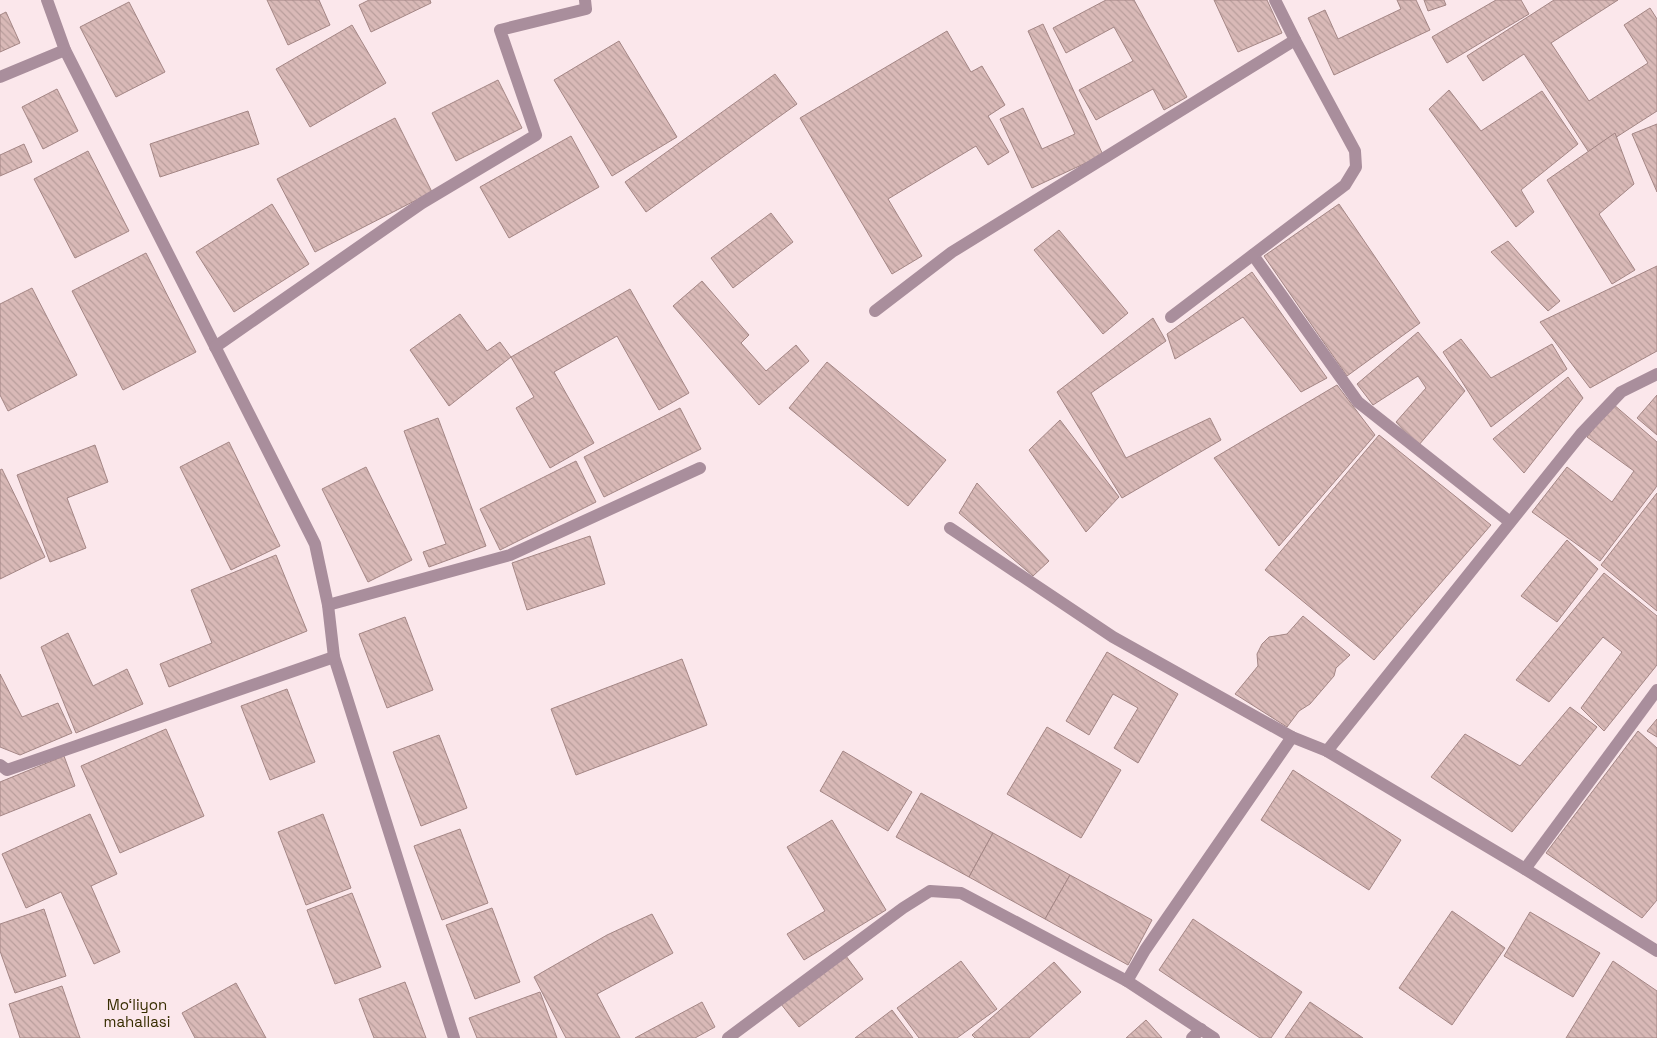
<svg xmlns="http://www.w3.org/2000/svg" width="1657" height="1038" viewBox="0 0 1657 1038" font-family="'Space Grotesk',sans-serif">
<defs>
<pattern id="building-back-hatch" width="6" height="6" patternUnits="userSpaceOnUse" patternTransform="scale(1.25)"><rect width="6" height="6" fill="#d9b9b7"/><path d="M-1 5l2 2M0 0l6 6M5-1l2 2" fill="none" stroke="#b99e9c"/></pattern>
</defs>
<rect width="100%" height="100%" fill="#fbe7eb"/>
<g fill="url(#building-back-hatch)" stroke="#a48685">
<polygon points="267,0 319,0 330,25 288,45"/>
<polygon points="369,0 430,0 431,3 371,32 359,5"/>
<polygon points="1106,0 1134,0 1187,97 1164,110 1153,89 1096,120 1079,90 1133,61 1114,27 1066,53 1053,28"/>
<polygon points="1214,0 1267,0 1282,33 1238,52"/>
<polygon points="1397,0 1416,0 1430,30 1334,75 1308,18 1325,10 1338,39 1401,9"/>
<polygon points="1424,0 1444,0 1446,5 1428,11"/>
<polygon points="1496,0 1521,0 1529,14 1447,63 1432,37"/>
<polygon points="1554,0 1618,0 1551,43 1589,101 1648,63 1624,25 1650,8 1657,19 1657,111 1590,154 1524,54 1483,81 1467,56"/>
<polygon points="129,2 165,72 116,97 80,27"/>
<polygon points="6,12 20,43 0,52 0,15"/>
<polygon points="1043,24 1103,155 1032,188 1000,119 1023,108 1042,149 1075,134 1028,31"/>
<polygon points="352,25 386,83 310,127 276,69"/>
<polygon points="947,31 971,72 982,66 1005,105 988,116 1009,152 988,165 976,146 888,199 922,256 892,274 800,118"/>
<polygon points="619,41 677,137 612,176 554,80"/>
<polygon points="775,74 797,104 646,212 625,182"/>
<polygon points="498,80 522,128 456,161 432,113"/>
<polygon points="57,89 78,131 43,149 22,107"/>
<polygon points="1449,90 1481,131 1542,91 1578,144 1521,190 1534,212 1516,227 1429,109"/>
<polygon points="248,111 259,144 160,177 150,144"/>
<polygon points="395,118 432,192 315,252 277,179"/>
<polygon points="1657,124 1657,192 1632,134"/>
<polygon points="1615,133 1634,184 1599,214 1635,270 1612,284 1547,180"/>
<polygon points="571,136 599,187 509,238 480,187"/>
<polygon points="24,144 32,162 0,176 0,155"/>
<polygon points="88,151 129,231 75,258 34,179"/>
<polygon points="272,204 309,264 234,312 196,252"/>
<polygon points="1339,204 1420,323 1347,376 1264,256"/>
<polygon points="771,213 793,242 733,288 711,258"/>
<polygon points="1059,230 1128,313 1103,334 1034,250"/>
<polygon points="1508,241 1560,301 1548,311 1491,252"/>
<polygon points="146,253 196,352 123,390 72,291"/>
<polygon points="1657,266 1657,351 1590,388 1540,322"/>
<polygon points="1252,272 1327,378 1301,392 1243,317 1175,359 1167,334"/>
<polygon points="702,281 749,335 741,343 766,371 796,345 809,361 759,405 673,306"/>
<polygon points="32,288 77,375 8,411 0,395 0,304"/>
<polygon points="630,289 689,393 659,410 617,336 554,372 594,443 550,468 516,408 534,397 511,357"/>
<polygon points="460,314 487,351 500,342 511,357 449,406 410,350"/>
<polygon points="1153,318 1166,341 1091,393 1126,458 1210,418 1221,440 1122,498 1057,392"/>
<polygon points="1418,332 1465,391 1418,446 1396,422 1426,388 1418,376 1373,405 1357,384"/>
<polygon points="1461,339 1491,378 1552,344 1567,369 1491,427 1443,352"/>
<polygon points="827,362 946,460 908,506 789,408"/>
<polygon points="1568,377 1583,398 1524,473 1493,439"/>
<polygon points="1337,385 1375,435 1279,546 1214,458"/>
<polygon points="1657,395 1657,435 1637,418"/>
<polygon points="1613,404 1657,442 1657,486 1600,561 1532,512 1567,467 1612,502 1634,471 1587,437"/>
<polygon points="680,408 701,449 604,497 584,457"/>
<polygon points="438,418 486,546 429,567 423,552 446,544 404,431"/>
<polygon points="1060,420 1119,497 1086,532 1029,450"/>
<polygon points="1379,435 1491,525 1374,660 1265,570"/>
<polygon points="229,442 280,546 231,570 180,467"/>
<polygon points="95,445 108,482 67,498 86,548 50,562 17,475"/>
<polygon points="576,461 596,502 500,550 480,509"/>
<polygon points="366,467 412,560 368,582 322,489"/>
<polygon points="2,469 45,557 0,579 0,470"/>
<polygon points="977,483 1049,561 1033,576 959,513"/>
<polygon points="1657,493 1657,611 1601,565"/>
<polygon points="590,536 605,584 527,610 512,563"/>
<polygon points="1567,540 1598,569 1557,622 1521,596"/>
<polygon points="276,555 307,631 169,687 160,664 212,643 191,590"/>
<polygon points="1604,573 1657,616 1657,665 1604,731 1581,708 1622,652 1603,637 1549,702 1516,680"/>
<polygon points="1303,616 1350,655 1336,668 1334,676 1310,704 1299,711 1287,727 1235,694 1258,666 1257,654 1262,644 1269,637 1287,634"/>
<polygon points="405,617 433,690 387,708 359,634"/>
<polygon points="68,633 93,686 127,669 143,704 76,733 41,647"/>
<polygon points="1107,652 1178,694 1138,763 1114,748 1138,708 1113,694 1089,735 1066,721"/>
<polygon points="682,659 707,725 576,775 551,709"/>
<polygon points="0,674 22,717 58,703 72,733 20,755 0,747"/>
<polygon points="287,689 315,762 270,780 241,706"/>
<polygon points="1570,707 1597,727 1512,832 1431,777 1465,734 1520,766"/>
<polygon points="1657,719 1657,737 1647,731"/>
<polygon points="1047,727 1121,770 1081,838 1007,794"/>
<polygon points="166,729 204,816 120,853 81,766"/>
<polygon points="1638,731 1657,748 1657,900 1642,918 1546,853"/>
<polygon points="439,735 467,808 421,826 393,752"/>
<polygon points="843,751 912,792 888,831 820,791"/>
<polygon points="64,756 75,786 0,816 0,782"/>
<polygon points="1293,770 1401,840 1369,890 1261,820"/>
<polygon points="921,793 993,833 969,877 896,837"/>
<polygon points="90,814 117,874 91,886 120,952 94,964 61,892 26,908 2,854"/>
<polygon points="323,814 351,888 306,905 278,832"/>
<polygon points="832,820 886,910 804,960 787,934 825,911 787,847"/>
<polygon points="460,829 488,903 442,920 414,846"/>
<polygon points="993,833 1070,875 1045,919 969,877"/>
<polygon points="1070,875 1152,920 1128,965 1045,919"/>
<polygon points="352,893 381,967 335,984 307,910"/>
<polygon points="492,908 520,982 475,999 446,925"/>
<polygon points="44,909 66,976 15,993 0,951 0,924"/>
<polygon points="1452,911 1505,948 1452,1025 1399,988"/>
<polygon points="1530,912 1600,953 1573,997 1504,956"/>
<polygon points="652,914 673,953 597,994 620,1038 566,1038 534,977 607,935"/>
<polygon points="1193,919 1302,992 1271,1038 1260,1038 1159,970"/>
<polygon points="846,956 863,979 799,1027 781,1004"/>
<polygon points="961,961 997,1009 957,1038 919,1038 897,1008"/>
<polygon points="1613,961 1657,991 1657,1038 1566,1038"/>
<polygon points="1054,962 1081,992 1029,1038 975,1038 972,1035"/>
<polygon points="405,982 426,1038 374,1038 359,999"/>
<polygon points="236,983 266,1038 195,1038 182,1013"/>
<polygon points="62,986 80,1038 20,1038 9,1004"/>
<polygon points="540,992 557,1038 477,1038 469,1018"/>
<polygon points="702,1002 715,1027 695,1038 635,1038"/>
<polygon points="1310,1002 1363,1038 1285,1038"/>
<polygon points="892,1010 913,1038 855,1038"/>
<polygon points="1146,1020 1162,1038 1126,1038"/>
</g>
<g fill="none" stroke-linecap="round" stroke-linejoin="round">
<g stroke="#a98e9c" stroke-width="12">
<polyline points="47,0 65,50 315,544 328,605 334,657 454,1038"/>
<polyline points="0,77 65,50"/>
<polyline points="1253,255 1358,402 1510,522"/>
<polyline points="875,311 952,252 1295,40 1275,0"/>
<polyline points="1171,317 1345,185 1356,167 1355,151 1295,40"/>
<polyline points="215,347 422,203 536,135 500,30 586,9 585,0"/>
<polyline points="950,528 1113,637 1292,737 1327,751 1525,869 1657,951"/>
<polyline points="328,605 510,555 700,468"/>
<polyline points="1327,751 1581,434 1621,392 1657,374"/>
<polyline points="0,765 7,770 334,657"/>
<polyline points="1525,869 1657,690"/>
<polyline points="728,1038 903,908 930,891 961,893 1127,981"/>
<polyline points="1192,1038 1201,1029"/>
<polyline points="1214,1038 1127,981 1145,950 1292,737"/>
</g>
</g>
<g text-anchor="middle" dominant-baseline="central" stroke-width="4.5" stroke-linejoin="round" paint-order="stroke">
<g font-size="15" fill="#372d01" stroke="#fbe7eb">
<text x="137" y="1004">Moʻliyon<tspan x="137" dy="17">mahallasi</tspan></text>
</g>
</g>
</svg>
